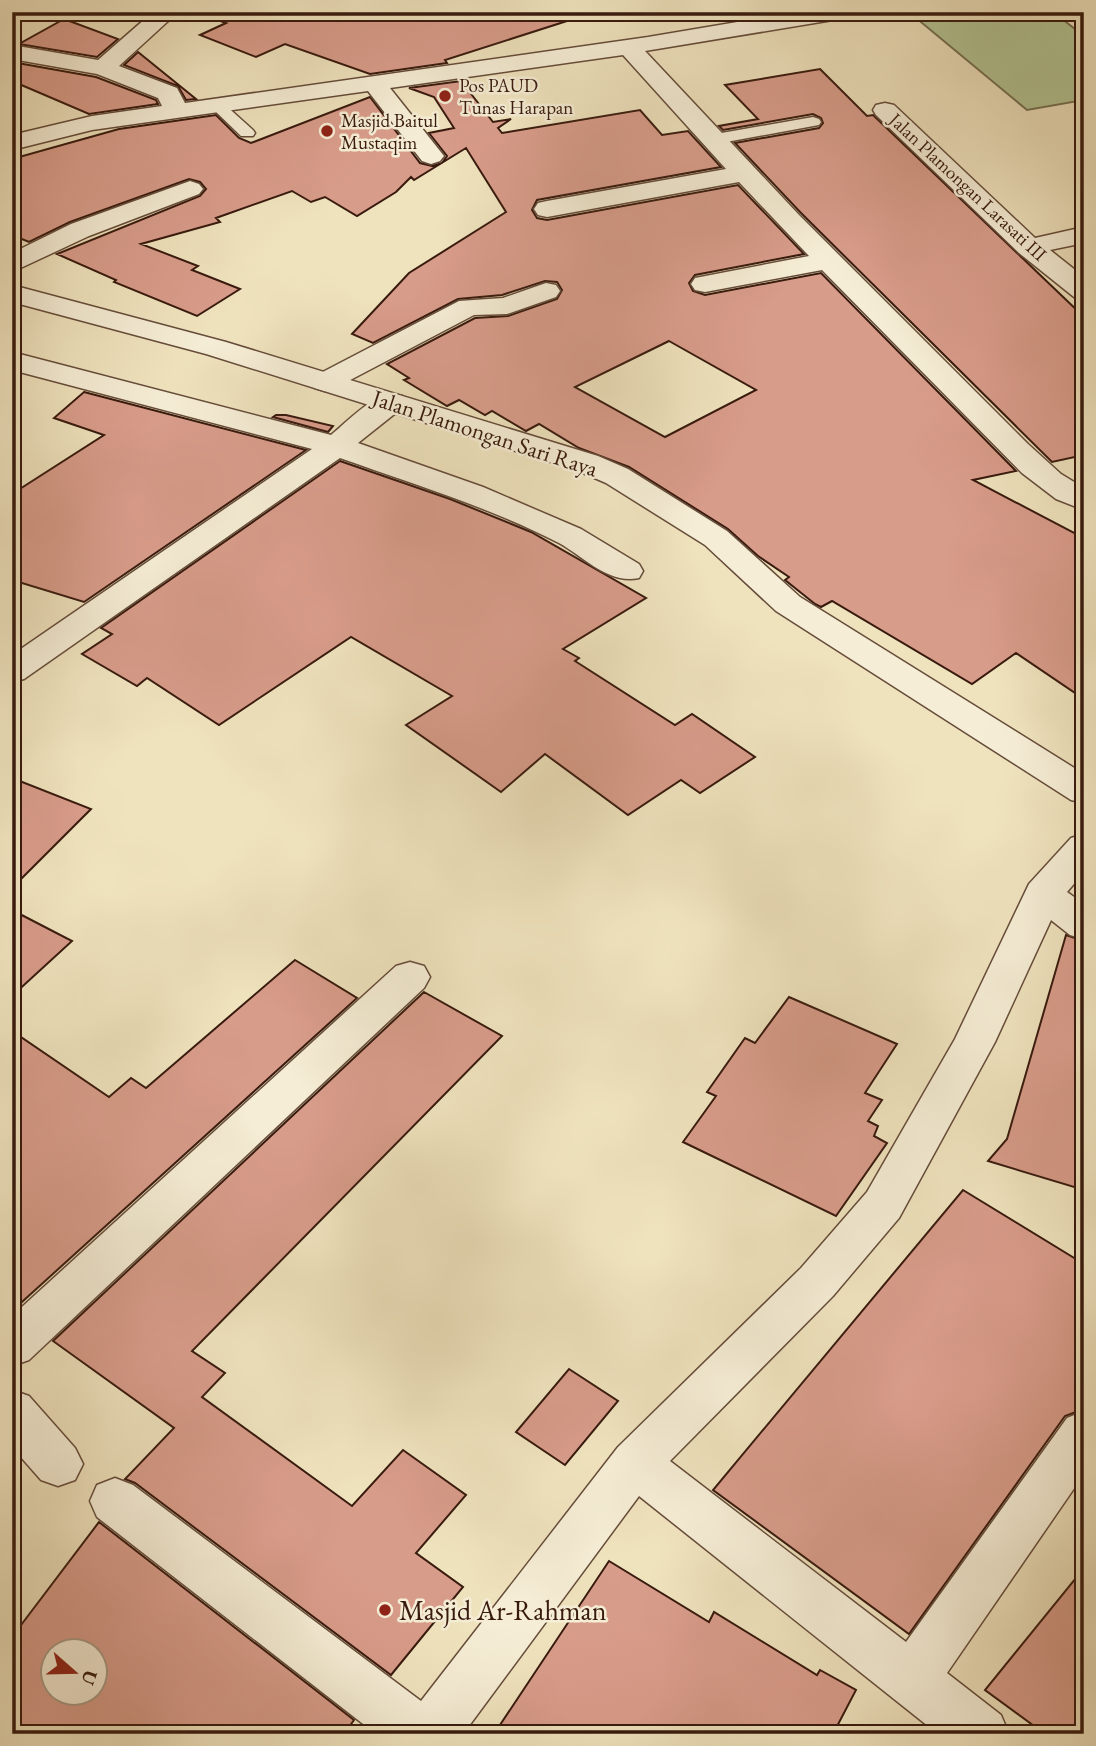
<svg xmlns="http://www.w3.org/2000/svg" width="1096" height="1746" viewBox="0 0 1096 1746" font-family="'EB Garamond',serif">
<rect width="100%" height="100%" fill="#efe3be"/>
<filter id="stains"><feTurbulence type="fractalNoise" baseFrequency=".00286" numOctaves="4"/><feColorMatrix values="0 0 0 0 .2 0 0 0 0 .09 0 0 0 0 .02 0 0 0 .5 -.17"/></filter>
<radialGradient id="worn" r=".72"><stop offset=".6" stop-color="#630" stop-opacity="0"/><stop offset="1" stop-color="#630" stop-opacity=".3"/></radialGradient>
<polygon fill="#b4c595" stroke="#767052" stroke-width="2" points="917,12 1053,12 1084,36 1084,100 1027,110 910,13"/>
<g fill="#d89c8a" stroke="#381a0e" stroke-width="2" fill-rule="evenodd">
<polygon points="213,12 566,12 567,21 445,60 447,63 370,74 285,44 256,57 200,35 226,23 212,18"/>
<polygon points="64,19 118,39 97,57 19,44"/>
<polygon points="138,52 196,99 186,100 178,86 124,65"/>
<polygon points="12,62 96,77 156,100 158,104 89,114 12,81"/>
<polygon points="820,69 867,116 873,115 1084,317 1084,455 1052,462 801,213 735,143 819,128 823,123 821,118 813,114 723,130 719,126 758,119 725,85"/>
<path d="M461,81L493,122L511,119L498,128L502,133L640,110L662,135L688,131L721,167L537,200L532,210L537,218L547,220L738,185L804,254L695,275L689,283L693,291L705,295L821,273L1016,471L973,480L1084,538V699L1016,653L972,684L832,601L821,607L815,604L785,580L789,577L758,556L728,529L629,467L579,448L539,424L526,431L492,411L485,415L459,400L447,406L404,380L409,378L387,364L475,318L508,316L557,299L562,290L557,282L545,281L502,295L458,299L373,343L352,334L409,273L506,212L466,148L414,180L411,177L396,192L357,216L325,197L311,202L292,191L216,218L220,222L141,244L198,266L192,270L240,289L197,316L114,282L116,280L57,254L200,196L206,189L200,182L189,179L70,222L29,242L12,235V159L119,129L216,115L239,138L251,143L370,97L420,163L432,166L442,163L447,156L429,133L454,128L434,97L409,88ZM669,341L756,390L665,437L575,387Z"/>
<polygon points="84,392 306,450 84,602 12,580 12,494 104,435 54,418"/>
<polygon points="276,415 286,415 333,426 328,432 273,417"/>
<polygon points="340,461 450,499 531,532 646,598 563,649 579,658 575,661 675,725 692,714 755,757 700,793 681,780 628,815 545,754 501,792 406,725 452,696 351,637 219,725 147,678 137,686 82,654 112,634 101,628"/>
<polygon points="12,778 91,809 12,888"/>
<polygon points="12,910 72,941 12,996"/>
<polygon points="1066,935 1084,941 1084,1190 988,1161 1007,1139"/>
<polygon points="295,960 357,998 12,1311 12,1031 109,1097 131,1078 146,1088"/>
<polygon points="424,992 502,1036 192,1351 225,1373 202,1397 352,1506 403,1450 466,1495 416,1553 463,1587 391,1675 135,1483 125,1479 174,1428 53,1341"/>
<polygon points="789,997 897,1044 865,1093 882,1100 868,1121 878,1126 874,1136 887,1143 836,1216 683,1142 716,1096 707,1092 745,1038 755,1043"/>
<polygon points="963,1190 1084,1264 1084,1401 1076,1412 1065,1416 909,1634 713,1490"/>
<polygon points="569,1369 618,1401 565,1465 516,1432"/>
<path d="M99,1522L354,1720L344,1734H12V1637ZM52,1651H94V1693H52Z"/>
<polygon points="609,1561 709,1622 714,1612 817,1675 820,1670 856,1690 833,1734 494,1734"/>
<polygon points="1084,1568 1084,1734 1045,1734 985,1690"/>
</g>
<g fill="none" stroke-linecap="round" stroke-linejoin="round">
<g stroke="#664c3a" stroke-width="3">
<g id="service">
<polygon points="218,101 223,103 253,130 255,133 253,136 241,136 213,109 210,106 213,103"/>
<polygon points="813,117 819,119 821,122 819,125 710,145 702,140 710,135"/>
</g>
</g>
<g stroke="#664c3a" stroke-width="3">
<g id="minor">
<polygon points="153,12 178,12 119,66 177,88 185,103 648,37 797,12 850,12 847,17 839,19 645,51 799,215 1028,444 1061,474 1084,488 1084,510 1056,499 1022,473 822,270 705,292 695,290 691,284 695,278 809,256 739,182 547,217 538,215 534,209 538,203 547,201 726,169 623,55 390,88 444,156 440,161 431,164 422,161 368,91 92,130 12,150 12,135 92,116 162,106 158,98 97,74 12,59 12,45 98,60"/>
<polygon points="885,103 894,105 1035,238 1084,227 1084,243 1050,250 1084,277 1084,299 1074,297 1019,253 876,115 873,110 876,105"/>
<polygon points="190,181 199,184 203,189 199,194 89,236 12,272 12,253 71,224"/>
<polygon points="546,283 556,285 560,291 556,297 507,314 474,315 335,388 325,391 315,388 310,382 315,376 459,301 503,298"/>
<path d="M12,352L331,435C350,420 375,389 402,396L406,402L402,408L358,443L483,487L581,529L639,564L643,571L639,578C609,585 583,556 559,543C489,507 413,484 340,458L24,679L12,682V655L312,449L12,370Z"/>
<polygon points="1084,834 1084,872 1067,892 1084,904 1084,939 1070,935 1051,920 995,1042 899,1218 833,1296 670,1461 906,1642 1067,1418 1084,1411 1084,1474 947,1673 1001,1715 1009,1734 938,1734 639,1496 463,1734 376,1734 97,1517 90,1501 97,1485 115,1478 133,1485 421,1701 618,1447 801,1268 867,1192 955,1039 1029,884 1071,838"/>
<polygon points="410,962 424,966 430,977 424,988 29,1360 12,1366 12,1316 396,966"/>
<polygon points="12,1390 29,1396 75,1448 83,1464 75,1480 58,1486 41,1480 12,1447"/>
</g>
</g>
<g stroke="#664c3a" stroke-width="3">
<polygon id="tertiary" points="12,285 226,342 598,456 628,469 727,531 800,597 1084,774 1084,803 1071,800 776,611 705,545 606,483 576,470 206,354 12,302"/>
</g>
<use href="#service" fill="#f5edd5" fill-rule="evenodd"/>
<use href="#minor" fill="#f5edd5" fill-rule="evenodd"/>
<use href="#tertiary" fill="#f5edd5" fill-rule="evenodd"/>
</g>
<g fill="#8f2418" stroke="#f5edd5" stroke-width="2.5">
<circle cx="445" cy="96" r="7"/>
<circle cx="327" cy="131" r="7"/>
<circle cx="385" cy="1610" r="7"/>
</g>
<g text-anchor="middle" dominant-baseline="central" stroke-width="5" stroke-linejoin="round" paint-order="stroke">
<g font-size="19" fill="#381a0e" stroke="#f5edd5" text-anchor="start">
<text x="459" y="85">Pos PAUD<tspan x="459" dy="22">Tunas Harapan</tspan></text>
<text x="341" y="120">Masjid Baitul<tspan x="341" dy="22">Mustaqim</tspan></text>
</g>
<g font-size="19" fill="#381a0e" stroke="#f5edd5">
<text transform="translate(968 187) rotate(43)">Jalan Plamongan Larasati III</text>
</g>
<g font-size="23" fill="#381a0e" stroke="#f5edd5">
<text transform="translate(485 433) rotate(18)">Jalan Plamongan Sari Raya</text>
</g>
<g font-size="28" fill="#381a0e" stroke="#f5edd5" text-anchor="start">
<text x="399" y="1610">Masjid Ar-Rahman</text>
</g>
</g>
<rect width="1096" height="1746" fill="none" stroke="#efe3be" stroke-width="42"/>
<rect x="14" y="14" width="1068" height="1718" fill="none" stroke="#381a0e" stroke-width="3.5"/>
<rect x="21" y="21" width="1054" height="1704" fill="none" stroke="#381a0e" stroke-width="2"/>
<g transform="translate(74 1672) rotate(110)"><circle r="33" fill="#f5edd5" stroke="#a99985" stroke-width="2"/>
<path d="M0-5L12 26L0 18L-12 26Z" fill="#8f2418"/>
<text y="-10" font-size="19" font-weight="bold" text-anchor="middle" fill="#381a0e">U</text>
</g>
<rect width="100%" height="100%" filter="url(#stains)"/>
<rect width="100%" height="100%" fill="url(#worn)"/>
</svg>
